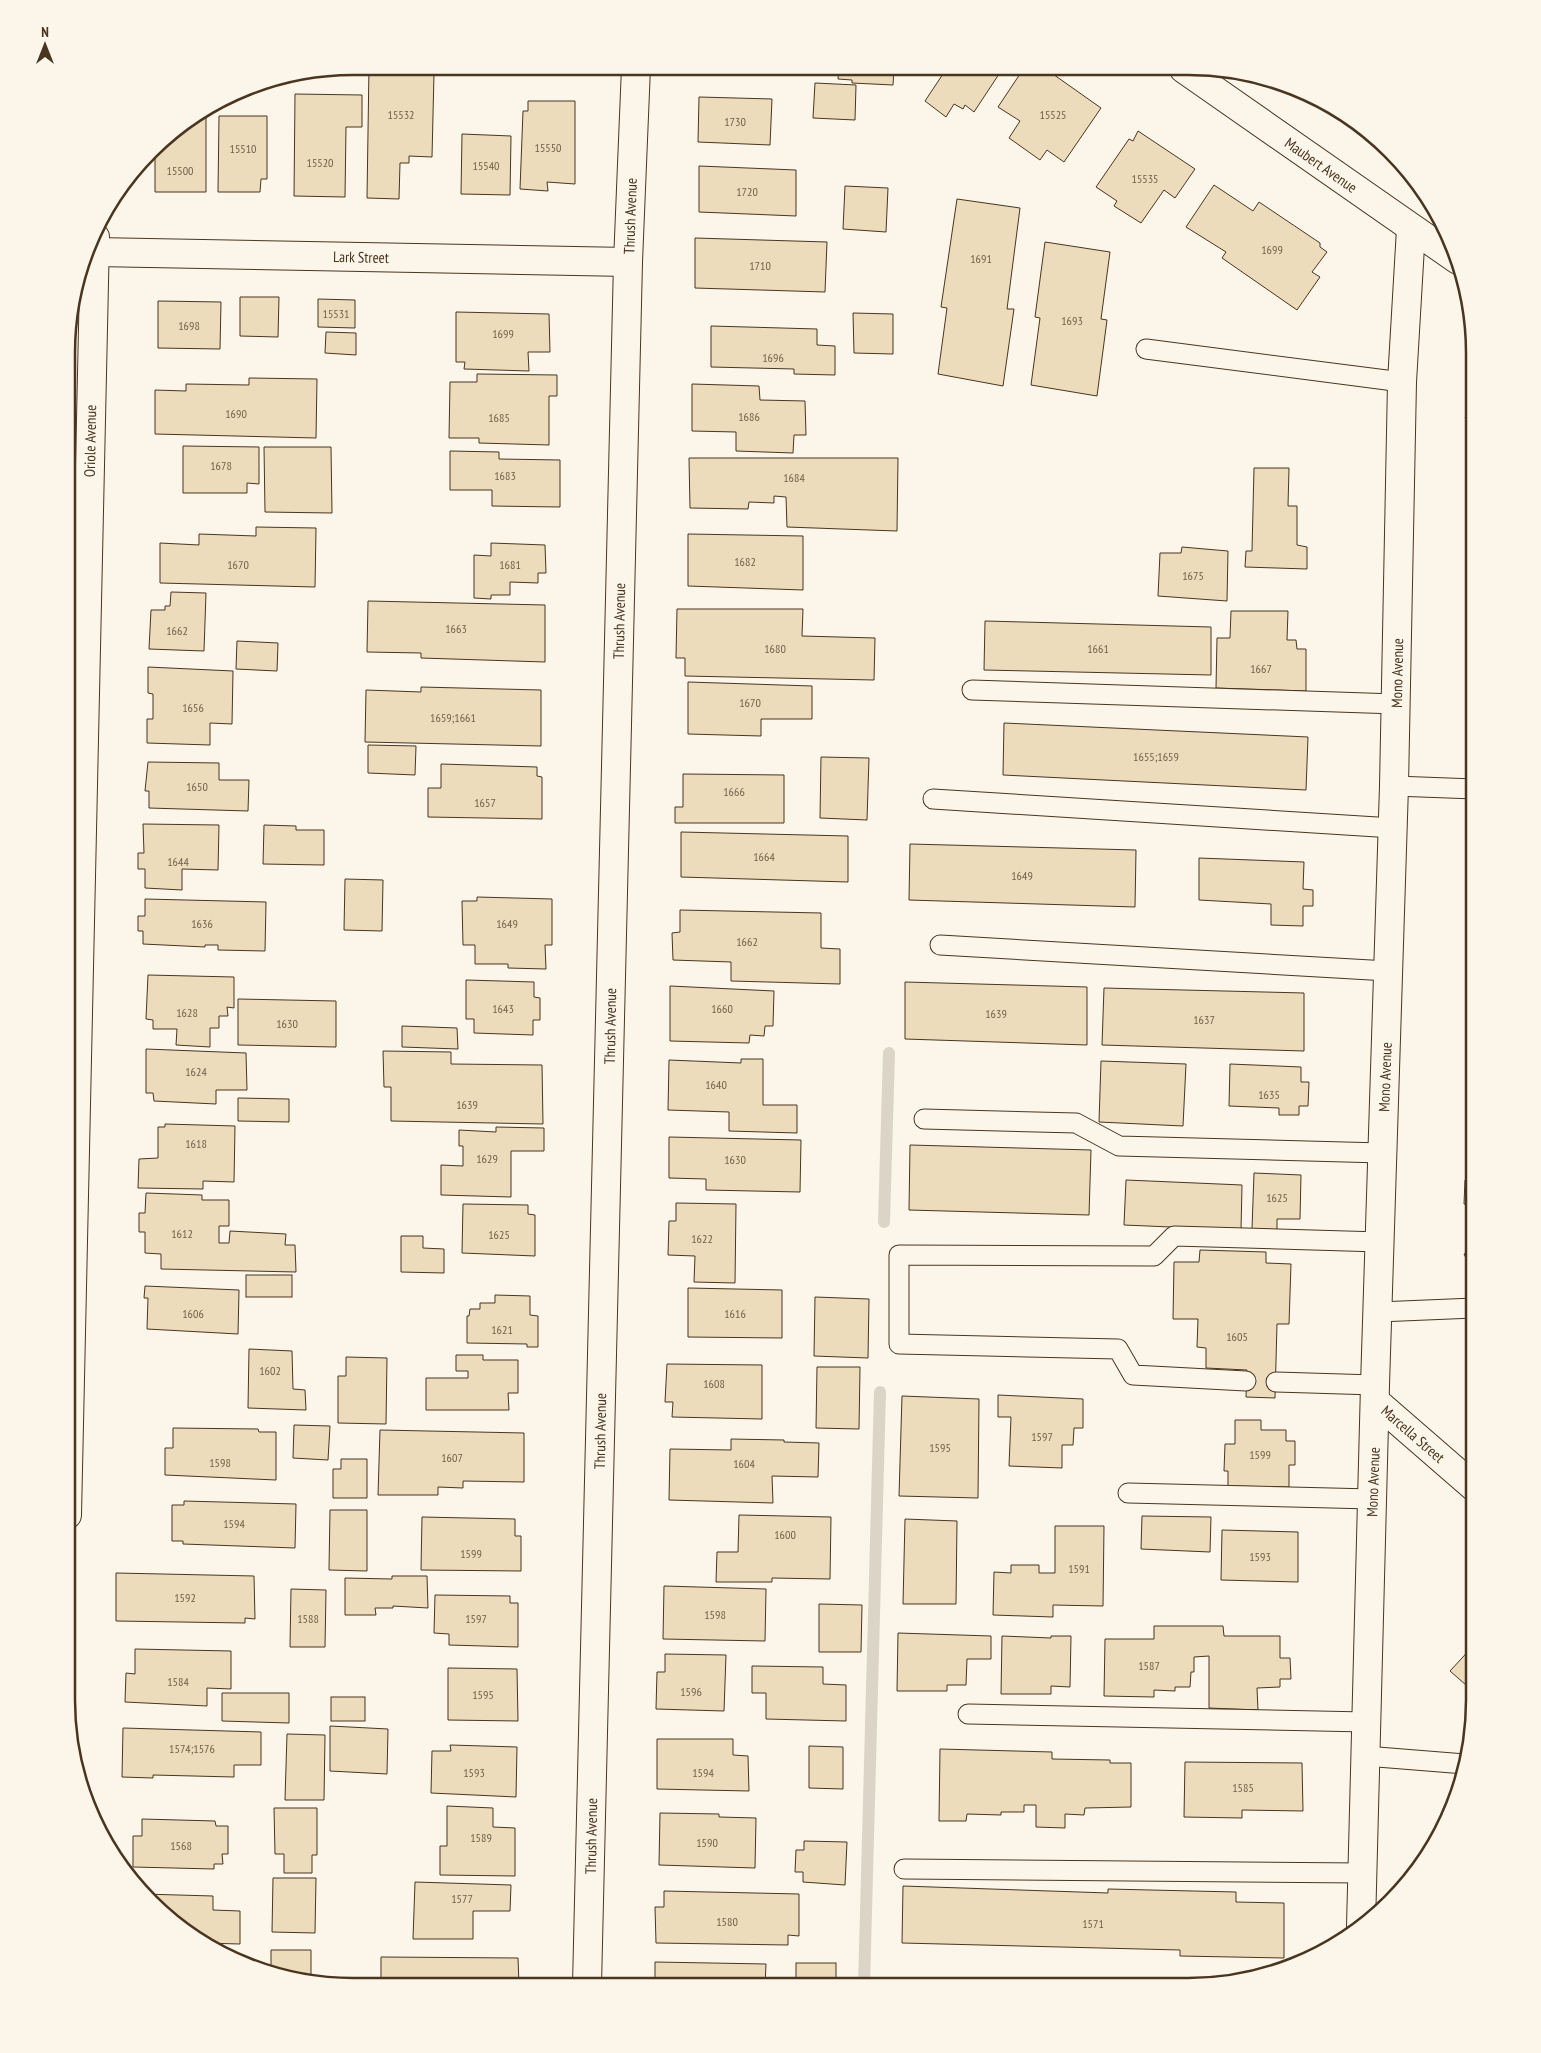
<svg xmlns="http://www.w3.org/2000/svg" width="1541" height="2053" viewBox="0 0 1541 2053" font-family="'PT Sans Narrow',sans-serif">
<rect width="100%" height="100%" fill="#fbf6e9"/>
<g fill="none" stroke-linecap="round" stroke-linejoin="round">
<g stroke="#dcd4c6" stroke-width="12">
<polyline points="884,1222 889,1053"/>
<polyline points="864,1986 880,1392"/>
</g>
</g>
<g fill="#ecdcbc" stroke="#4a3520">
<polygon points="369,66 440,66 440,73 434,73 432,157 409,156 409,163 400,163 399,199 367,198"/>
<polygon points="700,67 798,68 798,74 700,70"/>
<polygon points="839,68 894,68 893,85 852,83 852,80 838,79"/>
<polygon points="947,68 1003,68 974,112 965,105 963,109 954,104 946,117 925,101"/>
<polygon points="1024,68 1052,68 1050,72 1101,108 1064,162 1047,150 1040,160 1009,138 1020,121 998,107"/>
<polygon points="815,83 856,85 855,120 813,118"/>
<polygon points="295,94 362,95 362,127 346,127 345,197 294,196"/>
<polygon points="699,97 772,99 770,145 698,142"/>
<polygon points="528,101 575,101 575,184 547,182 548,191 520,189 523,111 528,111"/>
<polygon points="206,113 206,192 155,192 155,148 164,137"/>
<polygon points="219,116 267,116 267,179 261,179 260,192 218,192"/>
<polygon points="1138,131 1195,169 1175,198 1164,190 1141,223 1114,206 1117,201 1096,187 1129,139 1133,141"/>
<polygon points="462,134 511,136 510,195 461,194"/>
<polygon points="699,166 796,170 796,216 699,212"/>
<polygon points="1214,185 1253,211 1259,202 1320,243 1320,247 1327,252 1312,272 1320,277 1297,310 1222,258 1226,252 1186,227"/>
<polygon points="845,186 888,188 886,232 843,229"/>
<polygon points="957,199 1020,208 1007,309 1014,309 1003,386 938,374 947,308 941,307"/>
<polygon points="695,238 827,242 825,292 695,288"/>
<polygon points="1045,242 1110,252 1101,319 1107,320 1097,396 1031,385 1040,318 1035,317"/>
<polygon points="240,297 279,297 278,337 240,336"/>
<polygon points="318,299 355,300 355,328 318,327"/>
<polygon points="158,301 221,302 220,349 158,348"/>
<polygon points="456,312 549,314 550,352 528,352 529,371 464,369 465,362 456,362"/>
<polygon points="853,313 893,314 893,354 854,353"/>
<polygon points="711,326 817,329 817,345 835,346 835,375 794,374 794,369 711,367"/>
<polygon points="326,332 356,333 356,355 325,353"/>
<polygon points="477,374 557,375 557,396 549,396 549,445 479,443 479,438 449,438 450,382 477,382"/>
<polygon points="249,378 317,379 316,438 155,434 155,390 186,391 186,384 249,385"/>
<polygon points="692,384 759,386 760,400 805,401 806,435 794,435 793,453 736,451 736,432 692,431"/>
<polygon points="1475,399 1475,423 1465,418"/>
<polygon points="183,446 259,447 259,484 247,483 247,493 183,493"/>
<polygon points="264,447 331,447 332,513 265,512"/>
<polygon points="450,451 499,452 499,459 560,460 560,507 492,506 492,490 450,490"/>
<polygon points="1475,452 1475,468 1469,465"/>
<polygon points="689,458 898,458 897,531 787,527 786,497 774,496 774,503 749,502 748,509 690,508"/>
<polygon points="1254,468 1289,468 1288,506 1297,506 1297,545 1307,547 1307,569 1245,567 1246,551 1252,551"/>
<polygon points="256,527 316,528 315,587 160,583 160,543 199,545 199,534 256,536"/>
<polygon points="688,534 803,536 803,590 688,586"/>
<polygon points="491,543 545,545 546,573 538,573 538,583 510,582 510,595 491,595 491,599 474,598 474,555 491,556"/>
<polygon points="1182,547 1228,551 1227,601 1158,596 1160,553 1181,553"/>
<rect x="1471" y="578" width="4" height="45"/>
<polygon points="171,592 206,593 204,651 149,649 151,610 165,610 165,606 170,606"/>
<polygon points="368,601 545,605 545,662 421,658 421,653 367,652"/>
<polygon points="677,609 803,609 802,636 875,638 874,680 685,676 685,658 676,658"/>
<polygon points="1231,611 1288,611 1287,640 1296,640 1297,649 1306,649 1306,691 1216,688 1217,638 1230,638"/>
<polygon points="985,621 1211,627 1211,675 984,670"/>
<polygon points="237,641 278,643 277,671 236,669"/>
<rect x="1473" y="645" width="2" height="65"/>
<polygon points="148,667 233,671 232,724 210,723 210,745 147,743 147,719 153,719 153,694 148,693"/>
<polygon points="688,682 812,686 812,719 761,719 761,736 688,734"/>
<polygon points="421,687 541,690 541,746 365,742 366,690 421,692"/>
<polygon points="1004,723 1308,737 1306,790 1003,775"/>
<polygon points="368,745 416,746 415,775 368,773"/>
<polygon points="821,757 869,758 867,820 820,818"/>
<polygon points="148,762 219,763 219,780 249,780 248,811 149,808 149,791 145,791"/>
<polygon points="441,764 537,767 537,776 542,777 542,819 428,817 428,788 441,788"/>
<polygon points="683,774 784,775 784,823 675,823 675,807 683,807"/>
<polygon points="143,824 219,825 218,870 182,869 182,890 145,888 145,869 138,869 138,853 144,853"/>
<polygon points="264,825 296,826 296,830 324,830 324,865 263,864"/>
<polygon points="681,832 848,836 848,882 681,877"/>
<polygon points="910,844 1136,850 1135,907 909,900"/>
<polygon points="1199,858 1304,862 1303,889 1313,890 1313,906 1303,906 1303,926 1271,925 1271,904 1199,900"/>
<polygon points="345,879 383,880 382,931 344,930"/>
<polygon points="477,897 552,899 552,945 545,945 546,969 508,968 508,964 475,964 475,945 463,945 462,901 477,901"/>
<polygon points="145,899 266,902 265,951 218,950 218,945 205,945 205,947 143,944 143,931 138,931 138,916 145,916"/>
<polygon points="680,910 821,913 821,948 840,949 840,984 731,981 731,962 673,960 672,933 680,932"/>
<polygon points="148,975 234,977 234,1008 227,1007 228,1016 219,1016 219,1028 210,1028 210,1047 176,1045 177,1029 153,1029 153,1020 146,1019"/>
<polygon points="466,980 534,982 534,997 540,998 540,1020 533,1020 533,1035 474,1033 474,1019 466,1019"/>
<polygon points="905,982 1087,987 1087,1045 905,1039"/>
<polygon points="670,986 774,991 773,1026 765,1026 764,1036 750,1035 749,1043 670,1041"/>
<polygon points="1104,988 1304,993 1304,1051 1102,1045"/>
<polygon points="238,999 336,1001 336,1047 238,1045"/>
<polygon points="402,1026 457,1028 458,1049 402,1047"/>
<polygon points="146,1049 246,1053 247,1090 216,1090 216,1104 154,1101 153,1093 146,1093"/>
<polygon points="383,1051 451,1052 451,1064 542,1065 543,1124 391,1121 391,1087 384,1087"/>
<polygon points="741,1059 763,1059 763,1105 797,1105 797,1133 729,1131 729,1112 668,1110 669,1060 741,1063"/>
<polygon points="1101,1061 1186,1064 1183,1126 1099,1122"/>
<polygon points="1230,1064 1301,1067 1301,1082 1309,1082 1308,1106 1299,1106 1299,1115 1279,1115 1279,1108 1229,1106"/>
<polygon points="238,1098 289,1099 289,1122 238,1121"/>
<polygon points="165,1124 235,1126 234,1182 203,1181 203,1189 138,1188 139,1159 158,1158 158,1127 165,1127"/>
<polygon points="496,1127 544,1128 544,1151 511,1151 511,1197 441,1195 441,1165 463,1166 463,1146 459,1146 459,1130 496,1132"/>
<polygon points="1471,1130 1474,1130 1474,1205 1464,1204 1465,1180 1469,1180"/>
<polygon points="669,1137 801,1140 800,1192 706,1190 706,1179 669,1178"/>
<polygon points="910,1145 1091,1150 1089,1215 909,1210"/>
<polygon points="1254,1173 1301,1175 1300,1219 1277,1219 1277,1230 1252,1229"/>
<polygon points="1126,1180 1242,1185 1241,1230 1124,1225"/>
<polygon points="146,1193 202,1195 202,1200 229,1200 229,1226 219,1226 219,1243 229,1243 230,1231 286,1234 285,1245 295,1245 296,1272 161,1269 161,1254 145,1253 145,1232 139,1232 139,1213 145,1213"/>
<polygon points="676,1203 736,1204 735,1283 694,1282 695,1256 668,1255 669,1221 676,1221"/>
<polygon points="463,1204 528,1205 528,1214 535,1215 535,1256 462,1253"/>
<polygon points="401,1236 423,1236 423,1248 444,1249 444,1273 401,1272"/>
<polygon points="1474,1249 1474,1274 1464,1254"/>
<polygon points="1200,1250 1266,1252 1266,1263 1291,1264 1289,1324 1277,1324 1275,1398 1246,1397 1247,1370 1206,1368 1206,1348 1197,1347 1198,1319 1173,1319 1174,1262 1199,1262"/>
<rect x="246" y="1275" width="46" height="22"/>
<polygon points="145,1286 239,1290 238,1334 147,1329 148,1298 144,1298"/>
<polygon points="688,1288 782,1290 782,1338 688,1337"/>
<polygon points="495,1295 530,1296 530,1315 538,1316 538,1347 527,1347 527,1344 467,1343 467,1316 469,1316 470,1309 480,1309 480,1303 495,1303"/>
<polygon points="815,1297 869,1299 868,1358 814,1356"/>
<polygon points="249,1349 292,1351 293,1389 305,1390 306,1410 248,1408"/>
<polygon points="456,1355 483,1355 483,1360 518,1360 518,1393 508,1393 509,1410 426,1410 426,1378 468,1378 468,1371 456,1371"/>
<polygon points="346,1357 387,1358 386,1424 338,1423 338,1376 346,1376"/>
<polygon points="667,1364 762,1365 762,1419 672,1417 673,1402 665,1402"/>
<polygon points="817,1367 860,1367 859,1429 816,1428"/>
<polygon points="998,1395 1083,1399 1083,1428 1074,1428 1073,1445 1062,1445 1062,1468 1009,1466 1011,1417 998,1417"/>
<polygon points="902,1396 979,1399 978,1498 899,1496"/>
<polygon points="1235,1420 1261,1420 1261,1430 1286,1430 1286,1441 1295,1441 1295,1465 1289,1465 1289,1487 1228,1486 1228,1471 1224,1471 1225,1444 1235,1444"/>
<polygon points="294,1425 330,1426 328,1460 293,1458"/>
<polygon points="173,1428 258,1429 259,1432 276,1432 276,1480 165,1475 165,1448 173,1448"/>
<polygon points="380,1430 524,1433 524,1482 463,1481 463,1488 438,1487 438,1495 378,1495"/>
<polygon points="731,1439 784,1440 784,1442 819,1443 818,1477 772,1476 773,1503 669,1500 670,1449 731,1450"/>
<polygon points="341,1459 367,1459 367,1498 333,1498 333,1469 341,1469"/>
<polygon points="184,1501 296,1504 295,1548 183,1544 183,1541 172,1541 172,1505 184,1505"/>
<polygon points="330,1510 367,1510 367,1571 329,1570"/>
<polygon points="739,1515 831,1517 830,1579 772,1578 772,1582 716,1582 717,1552 738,1552"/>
<polygon points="1142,1516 1211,1517 1210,1552 1141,1549"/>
<polygon points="422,1517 515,1519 515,1536 521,1536 521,1571 421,1570"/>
<polygon points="905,1519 957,1521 956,1604 903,1604"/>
<polygon points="1055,1526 1104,1526 1103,1606 1053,1605 1053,1617 993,1615 994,1572 1011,1573 1011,1565 1039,1565 1039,1573 1055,1573"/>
<polygon points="1222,1530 1298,1532 1298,1582 1221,1580"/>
<polygon points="116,1573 254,1576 255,1619 245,1618 245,1623 116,1621"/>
<polygon points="392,1576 427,1576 428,1608 393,1606 393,1608 375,1608 376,1615 345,1615 345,1578 392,1579"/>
<polygon points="664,1586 766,1589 765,1641 663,1639"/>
<polygon points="291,1589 326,1590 325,1647 290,1647"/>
<polygon points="435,1595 510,1596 510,1603 518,1603 518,1647 449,1645 449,1634 434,1633"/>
<polygon points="819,1604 862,1605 861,1652 819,1652"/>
<polygon points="1154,1626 1223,1626 1224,1636 1280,1636 1280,1658 1290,1658 1291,1679 1280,1679 1280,1687 1257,1688 1258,1710 1209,1708 1209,1656 1194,1657 1194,1672 1191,1672 1190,1687 1175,1687 1175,1691 1154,1690 1154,1697 1104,1696 1105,1639 1154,1639"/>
<polygon points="898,1633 991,1636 991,1659 967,1659 966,1685 947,1685 947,1691 897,1691"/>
<polygon points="1002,1636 1051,1638 1051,1636 1071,1636 1070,1687 1051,1686 1051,1694 1001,1694"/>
<polygon points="1474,1645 1474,1692 1450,1671"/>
<polygon points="135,1649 231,1651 231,1689 207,1688 207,1706 125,1702 126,1673 135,1674"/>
<polygon points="665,1654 726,1655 724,1711 656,1709 657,1672 665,1672"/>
<polygon points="752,1666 823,1667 823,1684 846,1685 846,1721 766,1719 766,1693 752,1693"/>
<polygon points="448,1668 517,1669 518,1721 448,1720"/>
<polygon points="222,1693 289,1693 289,1723 222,1721"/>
<rect x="331" y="1697" width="34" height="24"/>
<polygon points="330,1726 388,1729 387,1774 330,1771"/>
<polygon points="123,1728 261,1732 261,1765 234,1765 234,1777 153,1775 153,1778 122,1777"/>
<polygon points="287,1734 325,1735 324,1800 285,1800"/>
<polygon points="657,1739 733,1739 733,1755 748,1756 749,1791 657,1789"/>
<polygon points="450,1745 517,1747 516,1797 431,1793 432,1751 451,1751"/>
<polygon points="809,1746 843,1747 843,1789 809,1788"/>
<polygon points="940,1749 1052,1752 1052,1759 1110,1760 1110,1763 1131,1763 1131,1807 1085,1808 1084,1815 1065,1814 1065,1828 1036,1827 1036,1805 1024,1805 1024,1812 1001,1812 1001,1815 967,1814 966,1821 939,1821"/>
<polygon points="1185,1762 1302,1763 1303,1811 1242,1810 1242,1818 1184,1817"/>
<polygon points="447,1806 493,1808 493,1827 515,1828 515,1876 440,1875 440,1846 447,1846"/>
<polygon points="274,1808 317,1808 317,1855 312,1855 312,1873 284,1873 284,1854 275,1854"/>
<polygon points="660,1813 719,1814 719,1817 756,1818 755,1868 659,1865"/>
<polygon points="142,1819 215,1821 216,1826 228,1826 228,1854 222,1854 223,1864 214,1864 214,1869 133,1867 133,1836 142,1836"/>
<polygon points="804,1841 847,1842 845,1885 803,1882 803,1872 795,1872 796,1850 804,1850"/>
<polygon points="273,1878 316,1878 315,1933 272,1932"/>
<polygon points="415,1882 511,1885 510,1911 473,1911 473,1939 413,1939"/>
<polygon points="903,1886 1108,1893 1108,1889 1236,1892 1236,1902 1284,1903 1284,1958 1180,1956 1180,1950 902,1943"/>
<polygon points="664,1891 799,1894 799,1936 788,1935 788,1945 656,1943 655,1907 664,1907"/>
<polygon points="143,1894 213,1896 213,1910 240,1911 240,1944 203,1943 194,1938"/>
<polygon points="271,1950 311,1950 311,1983 271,1972"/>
<polygon points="381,1957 518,1958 519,1985 381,1985"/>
<polygon points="655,1962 766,1964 765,1986 655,1985"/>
<rect x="796" y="1963" width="40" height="23"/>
<polygon points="890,1982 981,1984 981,1986 890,1986"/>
</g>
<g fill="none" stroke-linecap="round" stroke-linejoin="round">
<g stroke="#4a3520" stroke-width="21">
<g id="lane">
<polyline points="1146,349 1402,382"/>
<polyline points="972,690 1396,704"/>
<polyline points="1394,786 1475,789"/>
<polyline points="933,799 1393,828"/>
<polyline points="940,945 1388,971"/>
<polyline points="924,1119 1076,1123 1119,1146 1382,1153"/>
<polyline points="1378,1312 1474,1308"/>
<polyline points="1246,1381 1133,1375 1118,1349 899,1344 899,1255 1154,1256 1174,1236 1380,1242"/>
<polyline points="1276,1382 1375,1385"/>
<polyline points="1128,1493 1372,1499"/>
<polyline points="968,1714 1366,1722"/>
<polyline points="1365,1756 1465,1764"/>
<polyline points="904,1869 1362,1873"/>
</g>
</g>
<g stroke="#4a3520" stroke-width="30">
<g id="street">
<polyline points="1184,69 1458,260"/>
<polyline points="95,252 628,262"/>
<polyline points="1375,1401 1474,1487"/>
<polyline points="67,1515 95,237"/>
<polyline points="1361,1926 1375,1385 1394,786 1402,382 1411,229"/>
<polyline points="587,1985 628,262 636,67"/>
</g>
</g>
<use href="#lane" stroke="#fbf6e9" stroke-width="19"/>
<use href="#street" stroke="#fbf6e9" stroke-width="28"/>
</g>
<g text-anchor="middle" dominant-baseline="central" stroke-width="4" stroke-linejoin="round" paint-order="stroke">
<g font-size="12" fill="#725f47">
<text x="401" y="114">15532</text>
<text x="1053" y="114">15525</text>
<text x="735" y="121">1730</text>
<text x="548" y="147">15550</text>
<text x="243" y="148">15510</text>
<text x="320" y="162">15520</text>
<text x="486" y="165">15540</text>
<text x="180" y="170">15500</text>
<text x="1145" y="178">15535</text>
<text x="747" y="191">1720</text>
<text x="1272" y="249">1699</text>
<text x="981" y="258">1691</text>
<text x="760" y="265">1710</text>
<text x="336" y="313">15531</text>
<text x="1072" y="320">1693</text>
<text x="189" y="325">1698</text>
<text x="503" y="333">1699</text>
<text x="773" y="357">1696</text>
<text x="236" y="413">1690</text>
<text x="749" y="416">1686</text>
<text x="499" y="417">1685</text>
<text x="221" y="465">1678</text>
<text x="505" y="475">1683</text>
<text x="794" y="477">1684</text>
<text x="745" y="561">1682</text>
<text x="238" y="564">1670</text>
<text x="510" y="564">1681</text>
<text x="1193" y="575">1675</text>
<text x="456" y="628">1663</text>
<text x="177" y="630">1662</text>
<text x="775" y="648">1680</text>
<text x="1098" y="648">1661</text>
<text x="1261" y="668">1667</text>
<text x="750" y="702">1670</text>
<text x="193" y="707">1656</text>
<text x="453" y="717">1659;1661</text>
<text x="1156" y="756">1655;1659</text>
<text x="197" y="786">1650</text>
<text x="734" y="791">1666</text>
<text x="485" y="802">1657</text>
<text x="764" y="856">1664</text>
<text x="178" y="861">1644</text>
<text x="1022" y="875">1649</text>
<text x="202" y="923">1636</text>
<text x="507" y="923">1649</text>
<text x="747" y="941">1662</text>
<text x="503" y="1008">1643</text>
<text x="722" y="1008">1660</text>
<text x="187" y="1012">1628</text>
<text x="996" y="1013">1639</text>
<text x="1204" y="1019">1637</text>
<text x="287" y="1023">1630</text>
<text x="196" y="1071">1624</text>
<text x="716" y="1084">1640</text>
<text x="1269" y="1094">1635</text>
<text x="467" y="1104">1639</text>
<text x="196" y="1143">1618</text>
<text x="487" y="1158">1629</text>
<text x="735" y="1159">1630</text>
<text x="1277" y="1197">1625</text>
<text x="182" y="1233">1612</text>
<text x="499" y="1234">1625</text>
<text x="702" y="1238">1622</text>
<text x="193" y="1313">1606</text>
<text x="735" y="1313">1616</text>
<text x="502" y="1329">1621</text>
<text x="1237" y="1336">1605</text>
<text x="270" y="1370">1602</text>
<text x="714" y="1383">1608</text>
<text x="1042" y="1436">1597</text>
<text x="940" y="1447">1595</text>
<text x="1260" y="1454">1599</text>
<text x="452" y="1457">1607</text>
<text x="220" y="1462">1598</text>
<text x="744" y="1463">1604</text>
<text x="234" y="1523">1594</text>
<text x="785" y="1534">1600</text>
<text x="471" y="1553">1599</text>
<text x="1260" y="1556">1593</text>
<text x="1079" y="1568">1591</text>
<text x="185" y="1597">1592</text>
<text x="715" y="1614">1598</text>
<text x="308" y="1618">1588</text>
<text x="476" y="1618">1597</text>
<text x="1149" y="1665">1587</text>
<text x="178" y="1681">1584</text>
<text x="691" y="1691">1596</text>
<text x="483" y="1694">1595</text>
<text x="192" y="1748">1574;1576</text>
<text x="474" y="1772">1593</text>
<text x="703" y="1772">1594</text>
<text x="1243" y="1787">1585</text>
<text x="481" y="1837">1589</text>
<text x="707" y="1842">1590</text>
<text x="181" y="1845">1568</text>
<text x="462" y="1898">1577</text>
<text x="727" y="1921">1580</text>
<text x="1093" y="1923">1571</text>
</g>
<g font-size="15" fill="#4a3520" stroke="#fbf6e9">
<text transform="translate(1321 165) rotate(35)">Maubert Avenue</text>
<text transform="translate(630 216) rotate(-88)">Thrush Avenue</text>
<text transform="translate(361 257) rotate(1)">Lark Street</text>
<text transform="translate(90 441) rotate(-89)">Oriole Avenue</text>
<text transform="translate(619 621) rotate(-89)">Thrush Avenue</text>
<text transform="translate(1397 673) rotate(-89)">Mono Avenue</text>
<text transform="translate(610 1026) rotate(-89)">Thrush Avenue</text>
<text transform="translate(1385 1077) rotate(-88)">Mono Avenue</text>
<text transform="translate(600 1431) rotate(-89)">Thrush Avenue</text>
<text transform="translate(1413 1434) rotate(41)">Marcella Street</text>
<text transform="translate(1373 1482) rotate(-88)">Mono Avenue</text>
<text transform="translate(591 1836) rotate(-89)">Thrush Avenue</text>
</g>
</g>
<path d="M0 0H1541V2053H0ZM353 75H1188A278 278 0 0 1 1466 353V1700A278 278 0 0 1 1188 1978H353A278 278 0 0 1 75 1700V353A278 278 0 0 1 353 75Z" fill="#fbf6e9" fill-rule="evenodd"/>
<path fill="none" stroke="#4a3520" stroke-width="2.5" d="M353 75H1188A278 278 0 0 1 1466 353V1700A278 278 0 0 1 1188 1978H353A278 278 0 0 1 75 1700V353A278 278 0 0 1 353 75Z"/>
<g transform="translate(45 45)" stroke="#fbf6e9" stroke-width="4" paint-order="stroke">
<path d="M0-4L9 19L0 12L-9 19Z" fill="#4a3520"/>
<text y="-8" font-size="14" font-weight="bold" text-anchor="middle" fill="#4a3520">N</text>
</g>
</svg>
